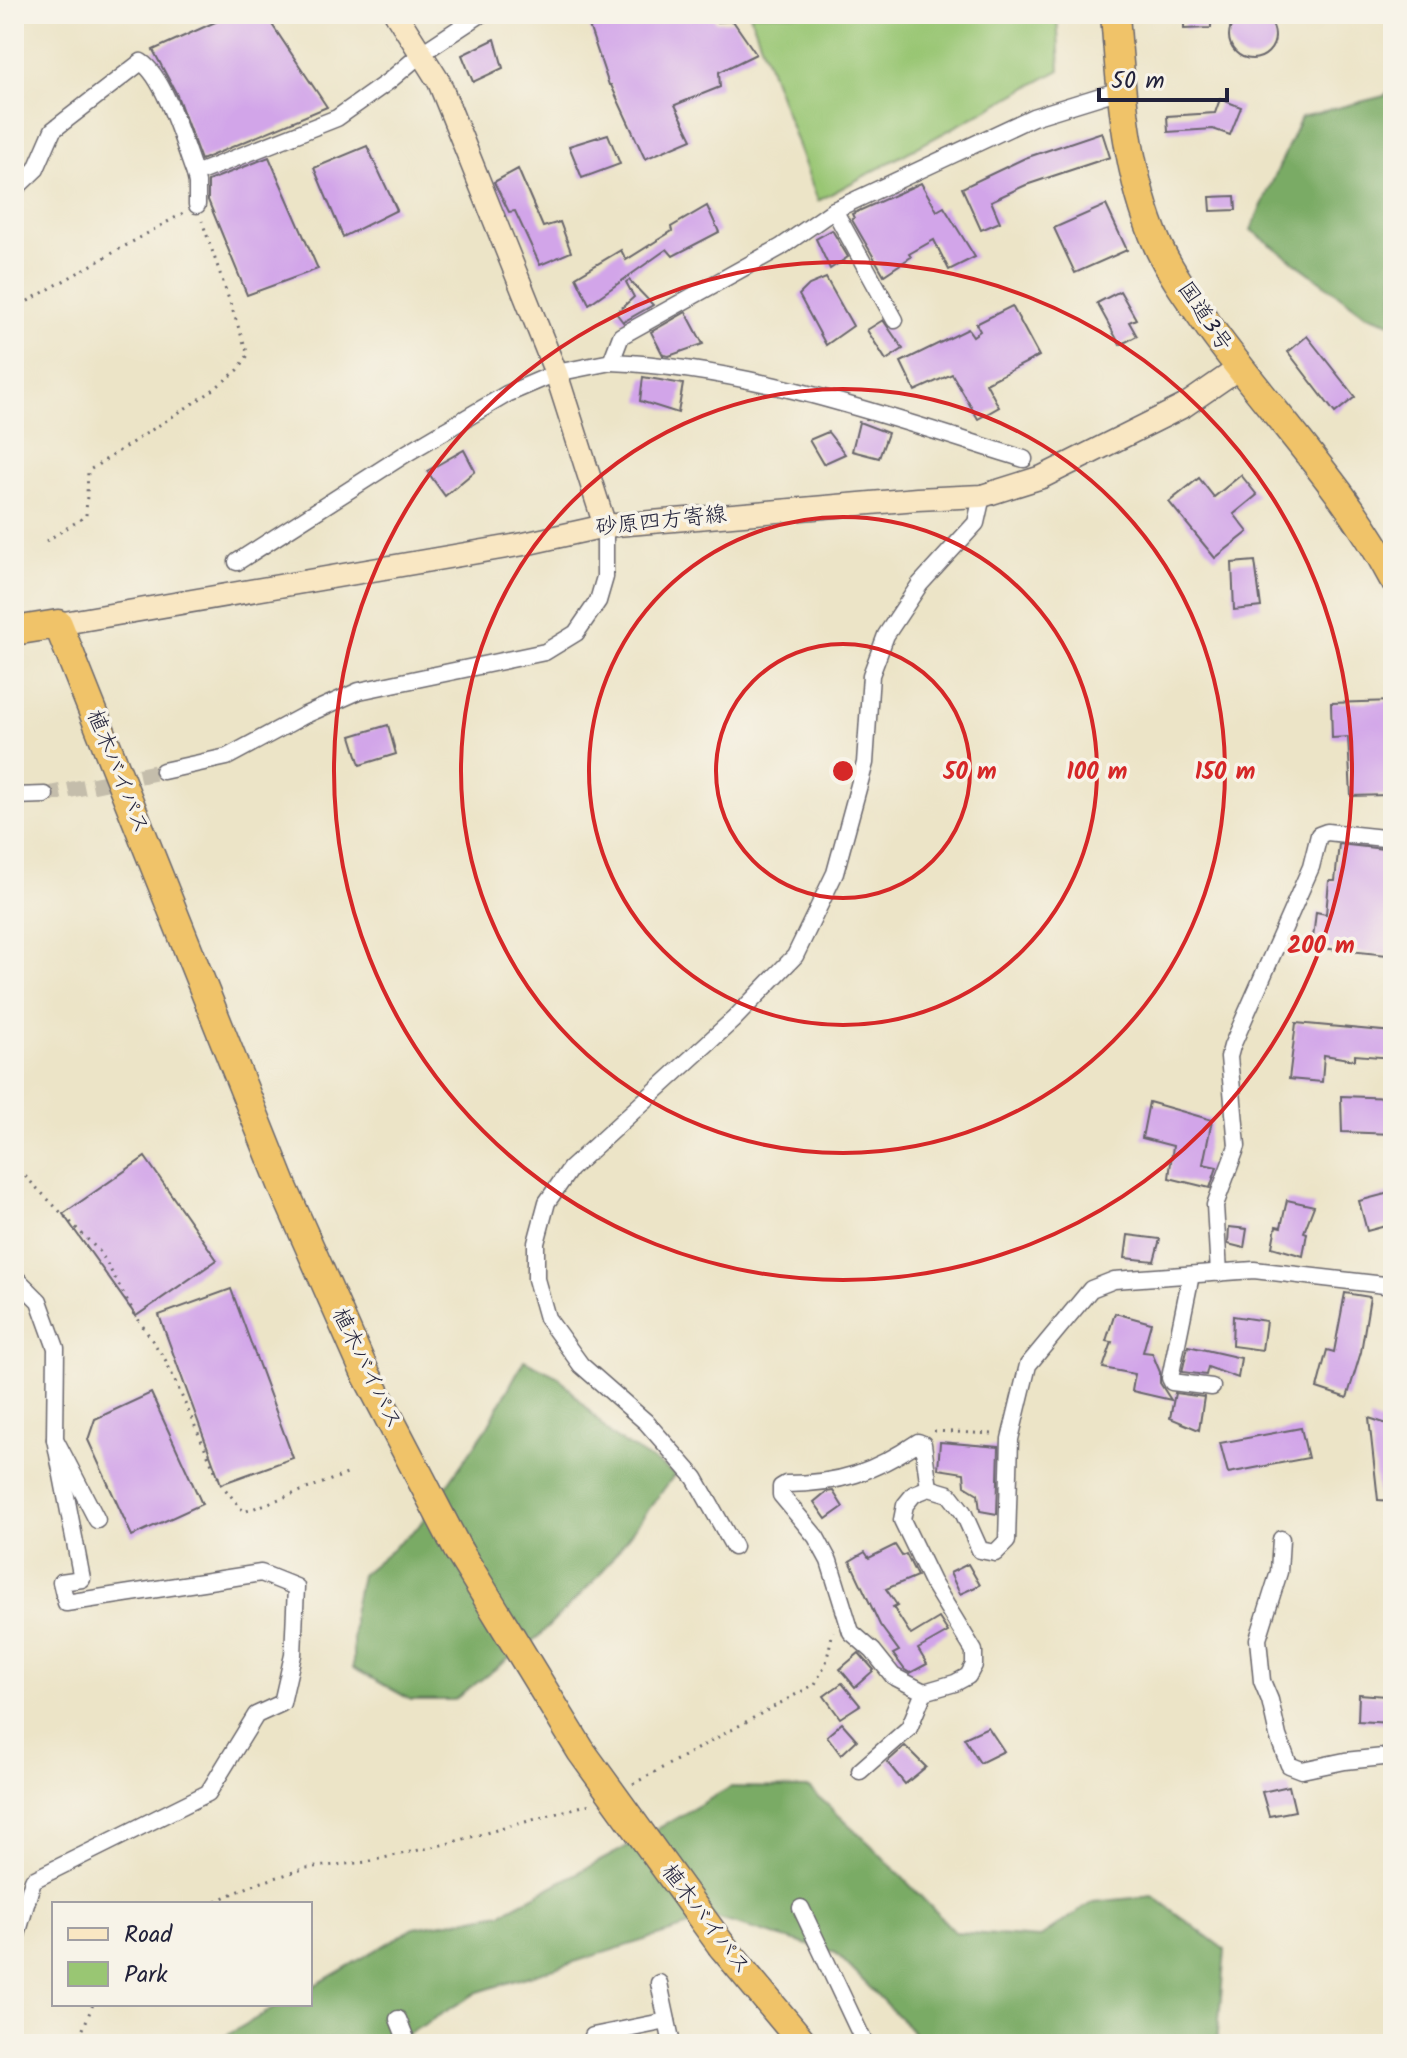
<svg xmlns="http://www.w3.org/2000/svg" width="1407" height="2058" viewBox="0 0 1407 2058" font-family="Kalam,'Klee One',sans-serif">
<rect width="100%" height="100%" fill="#f7f3e8"/>
<filter id="ink" filterUnits="userSpaceOnUse"><feTurbulence type="fractalNoise" baseFrequency=".0125" numOctaves="2"/><feDisplacementMap in="SourceGraphic" scale="16" xChannelSelector="R" yChannelSelector="G"/><feConvolveMatrix kernelMatrix="1 2 1 2 8 2 1 2 1" color-interpolation-filters="sRGB"/></filter>
<filter id="wash" filterUnits="userSpaceOnUse"><feTurbulence type="fractalNoise" baseFrequency=".006" numOctaves="4" result="noise"/><feDisplacementMap in="SourceGraphic" scale="32" xChannelSelector="R" yChannelSelector="G"/><feGaussianBlur stdDeviation="1.8" result="paint"/><feColorMatrix in="noise" values="0 0 0 0 0 0 0 0 0 0 0 0 0 0 0 0 0 1.4 0 .05"/><feComposite in="paint" operator="in"/></filter>
<g filter="url(#wash)">
<rect width="100%" height="100%" fill="#ece4c7"/>
<polygon fill="#99c673" stroke="#5e7457" stroke-width="2" points="750,14 1057,14 1060,70 818,201"/>
<g fill="#7aab65" stroke="#4e6650" stroke-width="2">
<polygon points="1393,87 1393,324 1365,314 1251,230 1301,117 1384,96"/>
<polygon points="524,1360 559,1377 611,1435 675,1474 598,1577 539,1636 454,1700 411,1700 353,1668 353,1613 361,1575 418,1527 488,1426"/>
<polygon points="731,1787 809,1788 871,1845 955,1932 1039,1938 1093,1902 1153,1896 1225,1950 1217,2044 925,2044 836,1953 715,1918 478,1992 392,2044 212,2044 281,2004 310,2004 310,1988 414,1928 502,1913 615,1853"/>
</g>
<g id="blocks">
<g fill="#d2a5e9">
<circle cx="1252" cy="36" r="23"/>
<polygon points="233,14 265,14 327,107 201,160 176,93 153,50"/>
<polygon points="585,14 712,14 716,22 733,21 756,54 719,72 720,87 675,105 692,139 645,159 611,85 609,85"/>
<polygon points="1184,14 1211,14 1211,28 1184,29"/>
<polygon points="495,39 503,68 473,82 462,55"/>
<polygon points="1220,99 1241,107 1230,135 1213,129 1168,132 1167,116 1215,113"/>
<polygon points="1102,132 1110,157 1026,185 991,201 1000,222 981,230 962,188 1025,158"/>
<polygon points="608,134 620,164 582,178 569,146"/>
<polygon points="367,146 397,210 343,237 314,168"/>
<polygon points="269,157 318,269 247,295 208,200 208,181"/>
<polygon points="518,169 543,227 560,222 571,252 540,265 515,211 509,212 494,182"/>
<polygon points="921,183 937,211 944,207 975,257 949,270 934,240 909,254 911,257 884,275 852,220 854,218 852,214"/>
<polygon points="1235,196 1236,210 1211,211 1210,197"/>
<polygon points="1106,205 1127,250 1075,273 1054,228"/>
<polygon points="707,206 719,232 673,256 667,249 589,304 576,277 621,250 626,260 672,231 671,227"/>
<polygon points="832,230 848,257 830,269 816,239"/>
<polygon points="826,278 853,326 826,345 799,295 809,285"/>
<polygon points="629,280 653,305 623,322 616,313 634,297 626,282"/>
<polygon points="1120,291 1136,319 1129,322 1137,336 1120,345 1097,303"/>
<polygon points="1012,306 1039,356 986,383 999,407 978,419 952,374 915,391 901,362 968,329 973,336 980,331 976,324"/>
<polygon points="686,312 703,344 669,356 663,355 651,332"/>
<polygon points="883,320 903,349 886,360 867,330"/>
<polygon points="1307,336 1355,397 1335,413 1288,352"/>
<polygon points="643,377 683,384 678,413 640,401"/>
<polygon points="859,422 888,433 879,458 852,451"/>
<polygon points="828,432 845,454 823,464 809,440"/>
<polygon points="464,450 475,471 445,496 427,471"/>
<polygon points="1241,475 1257,495 1234,514 1248,532 1215,558 1169,502 1199,478 1214,497"/>
<polygon points="1255,561 1261,607 1234,610 1232,563"/>
<polygon points="1393,701 1393,788 1388,788 1388,795 1351,796 1348,737 1332,738 1331,703"/>
<polygon points="388,725 396,754 360,765 351,736"/>
<polygon points="1339,844 1393,850 1393,889 1387,955 1312,947 1316,912 1326,914 1329,881 1335,881"/>
<polygon points="1296,1023 1393,1032 1393,1058 1355,1055 1355,1060 1324,1055 1322,1082 1289,1079"/>
<polygon points="1341,1096 1393,1098 1393,1134 1342,1132"/>
<polygon points="1149,1102 1212,1120 1203,1164 1217,1167 1210,1188 1169,1178 1173,1146 1142,1138"/>
<polygon points="145,1157 217,1260 136,1316 63,1214"/>
<polygon points="1393,1192 1393,1224 1367,1231 1359,1201"/>
<polygon points="1287,1200 1314,1206 1304,1232 1307,1233 1303,1256 1272,1247 1276,1226 1281,1227"/>
<polygon points="1229,1227 1247,1229 1244,1248 1228,1244"/>
<polygon points="1128,1235 1160,1239 1154,1261 1125,1258"/>
<polygon points="231,1289 293,1458 221,1484 159,1315"/>
<polygon points="1345,1293 1370,1297 1361,1352 1347,1398 1317,1388 1327,1350 1334,1352"/>
<polygon points="1115,1313 1151,1323 1143,1352 1152,1353 1160,1372 1160,1383 1171,1400 1132,1391 1135,1374 1103,1368 1112,1342 1106,1341"/>
<polygon points="1233,1316 1266,1321 1262,1350 1232,1346"/>
<polygon points="1188,1346 1241,1358 1238,1378 1208,1367 1206,1375 1182,1372"/>
<polygon points="151,1393 202,1504 132,1536 88,1440 95,1419"/>
<polygon points="1175,1393 1204,1397 1199,1430 1170,1418"/>
<polygon points="1369,1418 1393,1426 1393,1501 1378,1500"/>
<polygon points="1301,1428 1308,1458 1228,1473 1220,1443"/>
<polygon points="940,1442 999,1447 997,1514 980,1511 978,1494 965,1486 964,1473 938,1469"/>
<polygon points="833,1491 843,1507 826,1519 814,1502 826,1492"/>
<polygon points="895,1545 902,1556 906,1554 917,1576 886,1589 897,1605 893,1607 911,1635 939,1618 948,1632 918,1649 927,1664 910,1673 905,1670 893,1654 899,1651 880,1625 850,1561 865,1552 869,1558"/>
<polygon points="968,1564 980,1585 960,1594 950,1573"/>
<polygon points="859,1653 874,1670 855,1687 840,1669"/>
<polygon points="842,1683 860,1705 840,1718 824,1696"/>
<polygon points="1359,1694 1386,1696 1390,1723 1358,1721"/>
<polygon points="842,1723 857,1740 841,1755 827,1736"/>
<polygon points="988,1727 1004,1751 980,1763 964,1738"/>
<polygon points="905,1746 926,1767 905,1784 887,1762"/>
<polygon points="1289,1786 1295,1811 1269,1816 1262,1792"/>
</g>
</g>
</g>
<g filter="url(#ink)">
<use href="#blocks" fill-opacity="0" stroke="#69666c" stroke-width="2"/>
<g fill="none" stroke-linecap="round" stroke-linejoin="round">
<polyline stroke="#c4bdab" stroke-width="16" stroke-dasharray="16 8" stroke-linecap="butt" points="45,795 163,771"/>
<g stroke="#69666c" stroke-width="19">
<g id="street">
<polyline points="195,174 337,118 389,81 422,53 481,14"/>
<path d="M14,190L36,169L53,130L141,62C166,78 184,146 195,174L197,183V205"/>
<polyline points="834,210 895,320"/>
<path d="M611,362C752,368 889,417 1024,459"/>
<polyline points="237,562 407,453 507,394 556,373 611,362 621,336 781,247 834,210 1033,117 1120,90"/>
<polyline points="163,771 227,757 303,716 359,691 545,652 576,633 598,601 605,577 605,526"/>
<polyline points="14,796 45,795"/>
<polyline points="1219,1273 1215,1205 1237,1146 1229,1057 1232,1046 1311,867 1319,835 1327,832 1393,839"/>
<polyline points="1191,1275 1170,1378 1172,1382 1212,1387"/>
<polyline points="14,1276 39,1301 56,1348 55,1439 97,1520"/>
<polyline points="1281,1539 1279,1572 1258,1639 1262,1681 1270,1700 1278,1736 1289,1765 1302,1770 1345,1761 1393,1756"/>
<polyline points="734,1547 695,1478 646,1422 581,1365 547,1318 536,1279 536,1243 547,1202 570,1169 733,1020 795,956 835,873 865,763 871,675 886,635 920,584 976,523 982,496"/>
<path d="M924,1692L893,1676L873,1651L851,1632L829,1561L816,1537L781,1495V1487L786,1484C839,1484 874,1472 918,1442L923,1444L929,1488"/>
<polyline points="860,1771 909,1728 924,1692 955,1683 968,1676 974,1665 974,1651 932,1582 902,1520 905,1505 914,1494 929,1488 949,1494 963,1512 980,1550 995,1553 1007,1541 1010,1439 1028,1365 1091,1289 1114,1280 1254,1270 1393,1286"/>
<polyline points="801,1908 865,2044"/>
<polyline points="14,1945 33,1880 208,1793 256,1715 282,1703 293,1655 296,1587 261,1573 66,1603 61,1582 82,1579 55,1439"/>
<polyline points="659,1983 672,2044"/>
<polyline points="398,2019 408,2044"/>
<polyline points="591,2044 593,2036 667,2021"/>
</g>
</g>
<g stroke="#69666c" stroke-width="25">
<g id="secondary">
<polyline points="396,14 439,82 556,373 605,526"/>
<polyline points="58,624 524,544 605,526 917,499 982,496 1042,477 1184,406 1239,368"/>
</g>
</g>
<g stroke="#69666c" stroke-width="31">
<g id="highway">
<path d="M1115,14C1121,93 1126,173 1158,246C1171,274 1192,302 1210,328C1270,411 1345,487 1393,578"/>
<polyline points="14,631 58,624 283,1187 364,1370 458,1550"/>
<polyline points="722,1946 804,2044"/>
</g>
</g>
<g stroke="#69666c" stroke-width="3" stroke-dasharray="2 6" stroke-linecap="butt">
<polyline points="14,309 185,212"/>
<polyline points="46,541 86,516 88,471 209,393 238,370 248,355 202,221"/>
<polyline points="14,1165 101,1253 136,1316 166,1361 221,1484 244,1512 347,1474"/>
<polyline points="934,1431 993,1434"/>
<polyline points="633,1784 815,1684 826,1663 833,1631"/>
<polyline points="209,1904 253,1885 306,1868 366,1862 446,1844 590,1804"/>
<polyline points="77,2044 93,2004"/>
</g>
<use href="#street" stroke="#fff" stroke-width="16"/>
<use href="#secondary" stroke="#f9e7c3" stroke-width="22"/>
<use href="#highway" stroke="#f0c369" stroke-width="28"/>
<g stroke="#69666c" stroke-width="31" stroke-linecap="butt">
<polyline id="highway-bridge" points="458,1550 581,1751 722,1946"/>
</g>
<use href="#highway-bridge" stroke="#f0c369" stroke-width="28"/>
</g>
</g>
<g fill="none" stroke="#d62828" stroke-width="4">
<circle cx="843" cy="771" r="127"/>
<circle cx="843" cy="771" r="254"/>
<circle cx="843" cy="771" r="382"/>
<circle cx="843" cy="771" r="509"/>
</g>
<g text-anchor="middle" dominant-baseline="central" stroke-width="7" stroke-linejoin="round" paint-order="stroke">
<g font-size="22" fill="#22223b" stroke="#f7f3e8">
<text transform="translate(1204 317) rotate(56)">国道3号</text>
<text transform="translate(661 522) rotate(-6)">砂原四方寄線</text>
<text transform="translate(117 772) rotate(68)">植木バイパス</text>
<text transform="translate(366 1369) rotate(64)">植木バイパス</text>
<text transform="translate(705 1920) rotate(53)">植木バイパス</text>
</g>
</g>
<circle cx="843" cy="771" r="12" fill="#d62828" stroke="#f7f3e8" stroke-width="4"/>
<g font-size="24" text-anchor="middle" font-weight="bold" fill="#d62828" stroke="#f7f3e8" stroke-width="7" stroke-linejoin="round" paint-order="stroke">
<text x="970" y="779">50 m</text>
<text x="1097" y="779">100 m</text>
<text x="1225" y="779">150 m</text>
<text x="1321" y="953">200 m</text>
</g>
<rect width="1407" height="2058" fill="none" stroke="#f7f3e8" stroke-width="48"/>
<rect x="52" y="1902" width="260" height="104" fill="#f7f3e8" stroke="#a29fa3" stroke-width="2"/>
<rect x="68" y="1928" width="40" height="12" fill="#f9e7c3" stroke="#a29fa3" stroke-width="2"/>
<text x="124" y="1942" font-size="24" fill="#22223b">Road</text>
<rect x="68" y="1962" width="40" height="24" fill="#99c673" stroke="#a29fa3" stroke-width="2"/>
<text x="124" y="1982" font-size="24" fill="#22223b">Park</text>
<path d="M1099 88v12h128v-12" fill="none" stroke="#22223b" stroke-width="4"/>
<text x="1111" y="88" font-size="24" fill="#22223b" stroke="#f7f3e8" stroke-width="6" paint-order="stroke">50 m</text>
</svg>
